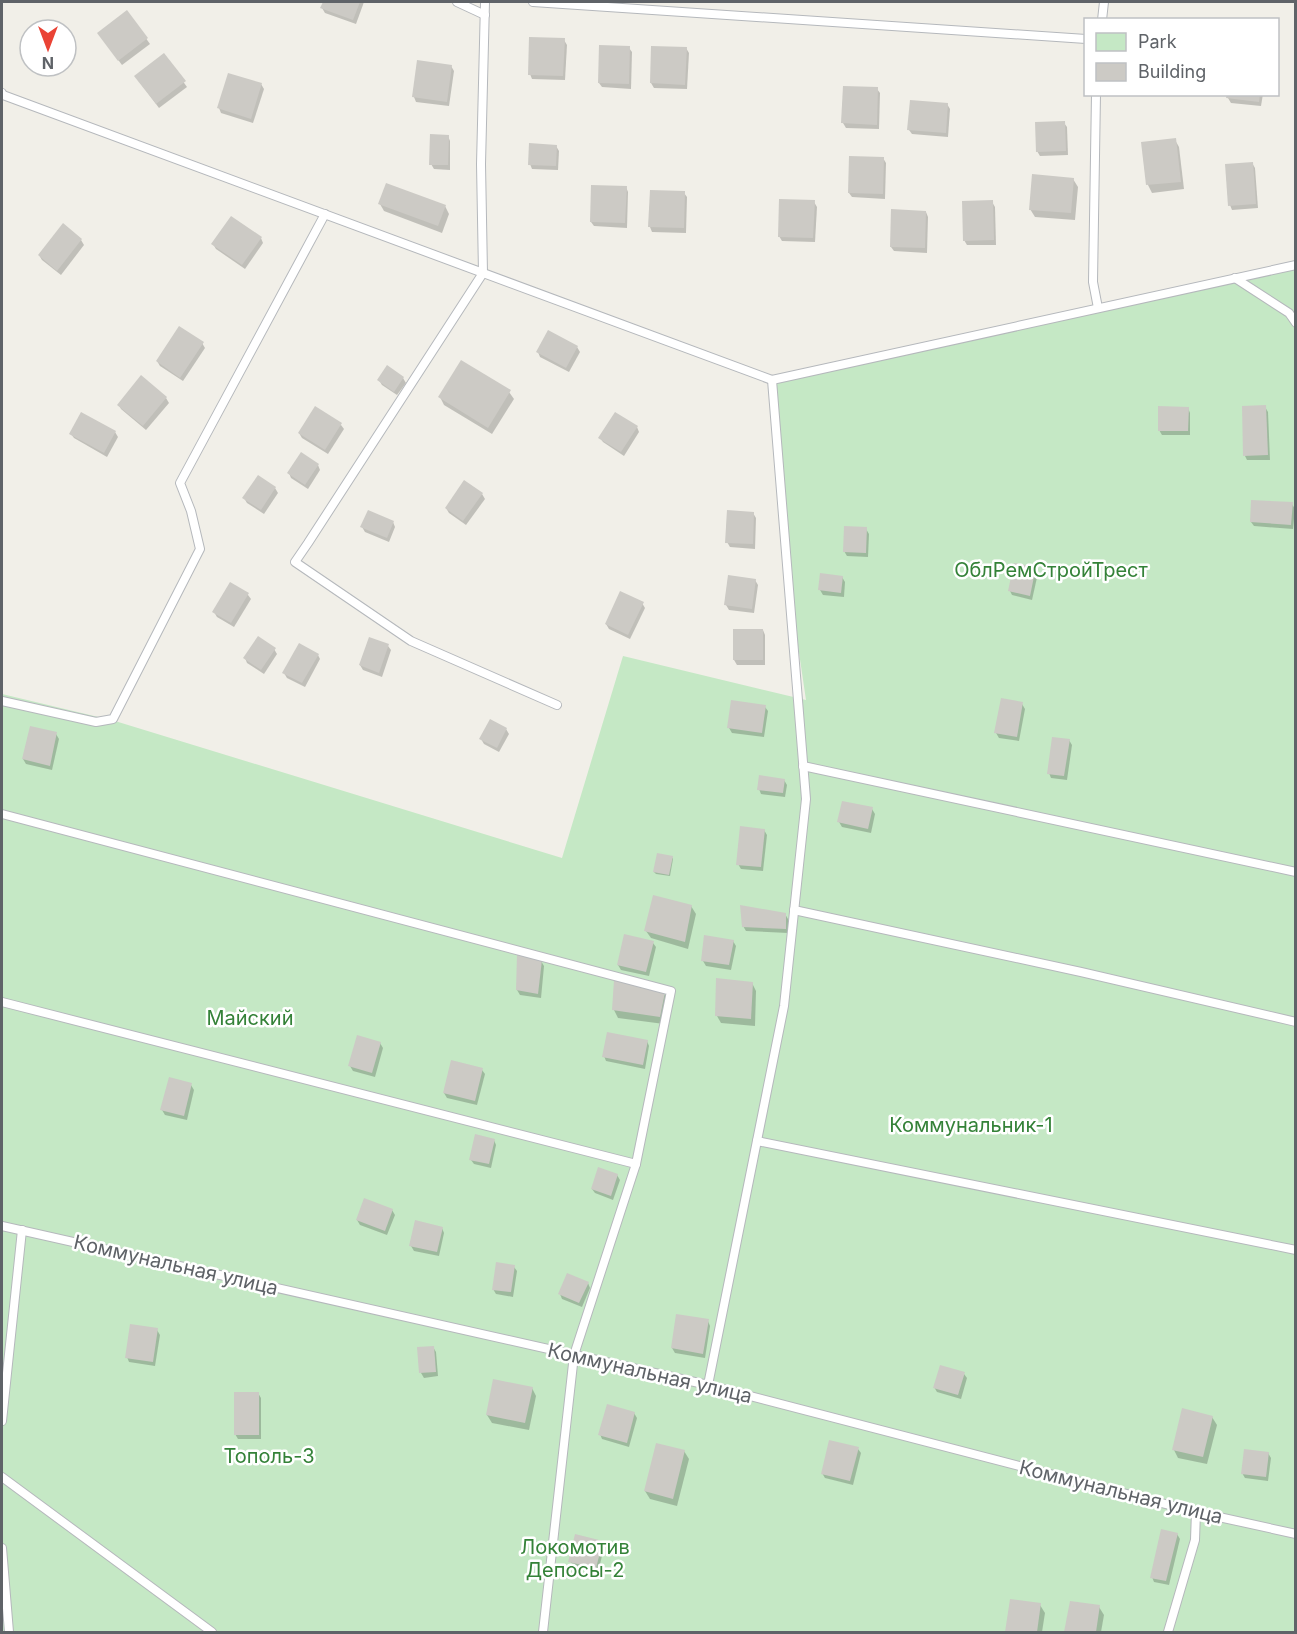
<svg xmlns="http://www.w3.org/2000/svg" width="1297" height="1634" viewBox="0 0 1297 1634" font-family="Inter,sans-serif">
<rect width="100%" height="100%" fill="#f1efe8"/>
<polygon fill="#c5e8c5" points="1295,265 1295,1632 2,1632 2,694 115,721 562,858 623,656 806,700 785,558 772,380"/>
<g fill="#0003">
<polygon points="324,2 364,2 356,24 325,13 322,8"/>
<polygon points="127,12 150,44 122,65 102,38"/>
<polygon points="564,40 567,45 565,80 532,79 530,74"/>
<polygon points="629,48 632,52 631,89 602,87 599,83"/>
<polygon points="686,48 689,53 687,89 654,88 651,83"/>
<polygon points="164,55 187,87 159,108 139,81"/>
<polygon points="451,66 454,71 449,106 416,102 414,97"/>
<polygon points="261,84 264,89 253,123 221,113 219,108"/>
<polygon points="877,89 880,93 879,129 846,128 843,123"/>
<polygon points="1228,94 1263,94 1261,106 1231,103 1228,98"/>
<polygon points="947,104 950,109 948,137 912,134 909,130"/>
<polygon points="1064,123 1067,127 1068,155 1040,156 1037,151"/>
<polygon points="448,136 450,141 450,170 434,169 431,164"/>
<polygon points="1175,140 1179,147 1184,189 1152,193 1148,185 1143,143"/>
<polygon points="556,146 559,151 558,170 532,169 530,164"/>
<polygon points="883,158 886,163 885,199 852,197 849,193"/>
<polygon points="1252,163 1255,168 1258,208 1232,210 1230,205"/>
<polygon points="1073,179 1078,187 1075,220 1035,217 1030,209"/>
<polygon points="626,187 628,192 627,228 594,226 591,222"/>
<polygon points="684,193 687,197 686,233 652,232 650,227"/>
<polygon points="814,202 817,207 815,242 782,241 779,236"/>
<polygon points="992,202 995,207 996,245 967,245 964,240"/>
<polygon points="380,204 445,206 449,214 442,233 384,211"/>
<polygon points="926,212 928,217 927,253 894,251 891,247"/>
<polygon points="63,225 81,240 84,245 61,275 42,260 39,255"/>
<polygon points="261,238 263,243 245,269 216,249 213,244"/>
<polygon points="202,343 205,348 183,381 160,366 157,361"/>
<polygon points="577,347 580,352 569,372 540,357 538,352"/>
<polygon points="403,378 406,383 397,395 382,385 379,380"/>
<polygon points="509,392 514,399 492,434 444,405 440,397"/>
<polygon points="166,398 169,403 146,430 121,409 119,405"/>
<polygon points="1265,407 1268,412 1270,460 1247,460 1245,456"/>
<polygon points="1188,408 1190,413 1190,435 1162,435 1159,430"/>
<polygon points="341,425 344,429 328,454 302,438 299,433"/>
<polygon points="637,427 639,432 624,456 603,442 600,438"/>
<polygon points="115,432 118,437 107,457 74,438 71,434"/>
<polygon points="318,465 320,470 308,489 291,478 289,473"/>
<polygon points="275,488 278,493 264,514 247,503 244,498"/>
<polygon points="482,494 485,499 466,525 449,513 446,508"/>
<polygon points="1292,504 1295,509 1293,529 1254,526 1251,522"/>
<polygon points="753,513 756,518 755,549 730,547 727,542"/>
<polygon points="393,522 395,527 389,542 365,532 362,527"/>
<polygon points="866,529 869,534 868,557 847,556 844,551"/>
<polygon points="1035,568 1038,573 1032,600 1012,595 1010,591"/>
<polygon points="842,577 845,582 844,597 823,595 820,590"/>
<polygon points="755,580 758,585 754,613 729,610 726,605"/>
<polygon points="231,584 248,595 251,599 234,627 217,617 214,612"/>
<polygon points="642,603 645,608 630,639 609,629 606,624"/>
<polygon points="763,630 765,635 765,665 737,665 734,660"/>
<polygon points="370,639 388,646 391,650 382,677 363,670 360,665"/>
<polygon points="274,649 277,654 264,674 247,663 245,658"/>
<polygon points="318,655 320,659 305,687 287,678 284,673"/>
<polygon points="1022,704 1025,709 1019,741 999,738 996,733"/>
<polygon points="765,707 768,711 764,737 732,733 729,728"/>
<polygon points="506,729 509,734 499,752 484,744 481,739"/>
<polygon points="56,734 59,739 52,770 26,764 23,759"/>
<polygon points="1069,740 1072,745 1067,780 1051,778 1049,773"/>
<polygon points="784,780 787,785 785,797 761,794 759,789"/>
<polygon points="872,809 875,814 871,833 842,827 839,822"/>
<polygon points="764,830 767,835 763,871 741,869 738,864"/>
<polygon points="672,857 673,859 670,876 656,874 654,872"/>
<polygon points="691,906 696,914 688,949 651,938 646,931"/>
<polygon points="785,914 788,919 788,933 746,931 743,926"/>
<polygon points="733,941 736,946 731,970 706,966 703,961"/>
<polygon points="653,943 656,947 649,976 621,970 618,965"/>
<polygon points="541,961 544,966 541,998 520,995 517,990"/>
<polygon points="752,983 756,991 755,1026 721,1023 717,1016"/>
<polygon points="664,994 668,1001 664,1024 618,1018 614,1010"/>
<polygon points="647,1041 649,1046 645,1069 606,1061 604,1056"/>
<polygon points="380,1043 383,1048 375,1077 353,1071 350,1066"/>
<polygon points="482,1070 485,1074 477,1105 447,1098 444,1093"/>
<polygon points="191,1085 194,1090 187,1120 165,1115 162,1110"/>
<polygon points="494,1140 496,1145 491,1168 474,1164 471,1160"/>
<polygon points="617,1175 620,1180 613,1200 595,1193 592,1189"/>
<polygon points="392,1210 395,1215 387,1235 360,1225 357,1220"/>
<polygon points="442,1228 444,1233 439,1256 414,1251 411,1246"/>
<polygon points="514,1267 517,1271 513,1297 496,1294 493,1289"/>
<polygon points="588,1283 590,1288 582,1307 562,1299 560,1294"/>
<polygon points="708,1321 710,1326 705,1358 675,1353 672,1348"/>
<polygon points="157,1330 160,1335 155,1366 129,1362 127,1357"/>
<polygon points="433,1347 436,1352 438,1376 424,1378 421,1373"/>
<polygon points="964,1374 967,1378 961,1399 937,1392 934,1387"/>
<polygon points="532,1388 536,1396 529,1430 492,1423 487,1415"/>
<polygon points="258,1393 261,1398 261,1439 238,1439 235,1434"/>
<polygon points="634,1413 637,1418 629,1447 602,1439 600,1434"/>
<polygon points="1212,1417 1217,1425 1207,1464 1178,1458 1174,1450"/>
<polygon points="858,1449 861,1453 853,1485 825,1478 822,1473"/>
<polygon points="684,1451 689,1459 677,1506 650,1499 645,1491"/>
<polygon points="1268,1453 1271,1458 1268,1481 1245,1478 1242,1473"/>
<polygon points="1177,1534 1180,1539 1169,1585 1154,1582 1152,1577"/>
<polygon points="602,1542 604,1547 598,1573 573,1566 570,1561"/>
<polygon points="1011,1601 1040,1605 1045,1613 1042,1632 1006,1632"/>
<polygon points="1071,1602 1099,1607 1104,1615 1101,1632 1066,1632"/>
</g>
<g fill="#cccac5">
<polygon points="323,2 360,2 353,20 320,8"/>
<polygon points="127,10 148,38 118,61 97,33"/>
<polygon points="529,37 565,38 563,76 528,75"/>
<polygon points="599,45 630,46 629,84 598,83"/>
<polygon points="651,46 687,47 685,85 650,83"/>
<polygon points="164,53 186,81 156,104 134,76"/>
<polygon points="417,60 452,65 447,102 412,97"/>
<polygon points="228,73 262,83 251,119 217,108"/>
<polygon points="843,86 878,87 877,125 841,123"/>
<polygon points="1227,94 1260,94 1259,102 1226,98"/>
<polygon points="910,100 948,103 946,133 907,130"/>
<polygon points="1065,121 1066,151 1036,152 1035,122"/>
<polygon points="430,134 449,135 448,165 429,165"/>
<polygon points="1176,138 1181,182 1146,185 1141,142"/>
<polygon points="529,143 557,145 556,166 528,165"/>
<polygon points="849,156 884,157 883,194 848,193"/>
<polygon points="1253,162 1256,204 1228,206 1225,164"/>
<polygon points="1032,174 1074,178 1071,213 1029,210"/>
<polygon points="386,183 446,205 438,226 378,204"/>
<polygon points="591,185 627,186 625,223 590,222"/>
<polygon points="650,190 685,191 684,228 648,227"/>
<polygon points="779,199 815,200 813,238 778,237"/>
<polygon points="993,200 994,240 963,241 962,201"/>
<polygon points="891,209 926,211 925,248 890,247"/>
<polygon points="231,216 262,237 242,265 211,244"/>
<polygon points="63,223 82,239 57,271 38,255"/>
<polygon points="179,326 204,342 180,378 156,361"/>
<polygon points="548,330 578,346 566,368 536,352"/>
<polygon points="461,360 511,390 488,428 438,397"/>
<polygon points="387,365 404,377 394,392 377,380"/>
<polygon points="141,375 167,397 143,426 117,405"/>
<polygon points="1266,405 1268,455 1243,456 1242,406"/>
<polygon points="315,406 342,423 325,450 298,433"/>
<polygon points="1158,406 1189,407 1188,431 1158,431"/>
<polygon points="81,412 116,431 104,453 69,434"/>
<polygon points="615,412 638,426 621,452 598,438"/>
<polygon points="301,452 319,464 305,485 287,473"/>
<polygon points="258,475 276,487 261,510 242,498"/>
<polygon points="464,480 483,493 463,521 445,508"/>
<polygon points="1251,500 1293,502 1291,525 1250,522"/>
<polygon points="368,510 394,521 387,538 360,527"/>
<polygon points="727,510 754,512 753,544 725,543"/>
<polygon points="844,526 867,527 866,553 843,552"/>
<polygon points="1014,563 1036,567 1030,596 1008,591"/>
<polygon points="820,573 843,576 841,593 818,590"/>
<polygon points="728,575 756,579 752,609 724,605"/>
<polygon points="230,582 249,593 231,623 212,612"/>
<polygon points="620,591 644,602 628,635 605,624"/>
<rect x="733" y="629" width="30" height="31"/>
<polygon points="258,636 276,648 261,670 243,658"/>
<polygon points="369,637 389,644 379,673 359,665"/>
<polygon points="299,643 319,654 302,683 282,673"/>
<polygon points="1001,698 1023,702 1017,737 994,733"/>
<polygon points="731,700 766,705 762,733 727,728"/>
<polygon points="490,719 507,728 497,748 479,739"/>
<polygon points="30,726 57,732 50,766 22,759"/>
<polygon points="1052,737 1070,739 1064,776 1047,774"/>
<polygon points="759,775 785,779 783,793 757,790"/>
<polygon points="842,801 873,807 868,829 837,822"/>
<polygon points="740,826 765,829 761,867 736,865"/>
<polygon points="657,853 673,856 669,875 653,872"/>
<polygon points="653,895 692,905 685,942 644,931"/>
<polygon points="740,905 786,913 786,929 742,927"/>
<polygon points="624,934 654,941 646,972 617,965"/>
<polygon points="704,935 734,940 729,965 701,961"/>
<polygon points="517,954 542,960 538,994 516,990"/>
<polygon points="716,978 753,982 751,1019 715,1016"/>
<polygon points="614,980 665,992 660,1017 612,1010"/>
<polygon points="607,1032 648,1040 643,1065 602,1057"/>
<polygon points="357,1035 381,1042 372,1073 348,1066"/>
<polygon points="451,1060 483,1068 475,1101 443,1093"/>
<polygon points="169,1077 192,1083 184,1116 160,1110"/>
<polygon points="475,1134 495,1139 489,1164 469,1160"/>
<polygon points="598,1167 618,1174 611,1196 591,1189"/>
<polygon points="364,1198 393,1209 385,1231 356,1220"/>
<polygon points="415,1220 443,1227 437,1252 409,1246"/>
<polygon points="496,1262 515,1265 511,1292 492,1290"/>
<polygon points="567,1273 589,1282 579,1303 558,1294"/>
<polygon points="676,1314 709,1319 703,1354 671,1348"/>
<polygon points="130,1324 158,1328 153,1362 125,1358"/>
<polygon points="434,1346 436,1372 419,1373 417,1347"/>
<polygon points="940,1365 965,1372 958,1395 933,1388"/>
<polygon points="493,1379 533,1387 525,1423 486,1415"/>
<rect x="234" y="1392" width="25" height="43"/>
<polygon points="607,1404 635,1412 627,1443 598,1435"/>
<polygon points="1182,1408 1213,1416 1203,1457 1172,1450"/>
<polygon points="829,1440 859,1447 850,1481 821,1474"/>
<polygon points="656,1443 685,1450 673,1499 644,1491"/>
<polygon points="1244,1449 1269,1452 1266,1477 1241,1474"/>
<polygon points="1161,1529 1178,1533 1166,1581 1150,1578"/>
<polygon points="575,1534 603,1541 596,1568 568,1562"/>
<polygon points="1010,1599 1041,1603 1037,1632 1005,1632"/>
<polygon points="1070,1601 1100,1605 1096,1632 1064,1632"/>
</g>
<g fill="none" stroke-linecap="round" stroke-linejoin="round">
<g stroke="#b5b8bc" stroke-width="10">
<g id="service">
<polyline points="457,2 485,15"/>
<polyline points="485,2 481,164 483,273 308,543 295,562 411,641 557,705"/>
<polyline points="533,2 1086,39"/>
<polyline points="1102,20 1104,2"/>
<polyline points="2,93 3,95 772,380"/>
<polyline points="1096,94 1093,282 1098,308"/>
<polyline points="1235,278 1289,313 1296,323"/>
<polyline points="2,701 96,722 113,719 200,549 191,511 180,483 325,214"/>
<polyline points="803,766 1296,872"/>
<polyline points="2,814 671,991 636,1164"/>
<polyline points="794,910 1081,972 1296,1022"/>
<polyline points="2,1002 636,1164 574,1355 543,1632"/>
<polyline points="757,1141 1296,1250"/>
<polyline points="2,1226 708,1385 1196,1512 1296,1534"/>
<polyline points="708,1385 784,1006 806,799 772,380 1296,265"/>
<polyline points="2,1421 22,1230"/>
<polyline points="2,1477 212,1632"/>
<polyline points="2,1548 9,1632"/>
<polyline points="1168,1632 1195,1540 1196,1512"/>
</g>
</g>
<use href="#service" stroke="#fff" stroke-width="8"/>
</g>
<g text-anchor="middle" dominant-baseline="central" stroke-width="5" stroke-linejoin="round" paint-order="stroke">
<g font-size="20" fill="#348238" stroke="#fff">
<text x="1051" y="570">ОблРемСтройТрест</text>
<text x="250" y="1018">Майский</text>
<text x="971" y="1125">Коммунальник-1</text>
<text x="269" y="1456">Тополь-3</text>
<text x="575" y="1547">Локомотив<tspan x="575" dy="23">Депосы-2</tspan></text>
</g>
<g font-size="20" fill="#5f6368" stroke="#fff">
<text transform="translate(176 1265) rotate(13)">Коммунальная улица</text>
<text transform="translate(650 1373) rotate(13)">Коммунальная улица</text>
<text transform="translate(1121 1492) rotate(14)">Коммунальная улица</text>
</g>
</g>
<rect width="1297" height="1634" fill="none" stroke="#5f6368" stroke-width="6"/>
<rect x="1084" y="18" width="195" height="78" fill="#ffffff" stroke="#bfc1c3" stroke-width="1.5"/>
<rect x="1096" y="33" width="30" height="18" fill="#c5e8c5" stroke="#bfc1c3" stroke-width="1.5"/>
<text x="1138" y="48" font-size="18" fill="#5f6368">Park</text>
<rect x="1096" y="63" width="30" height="18" fill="#cccac5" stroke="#bfc1c3" stroke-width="1.5"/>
<text x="1138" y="78" font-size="18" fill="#5f6368">Building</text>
<g transform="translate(48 48) rotate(180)"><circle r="28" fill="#ffffff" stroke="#bfc1c3" stroke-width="1.5"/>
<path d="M0-4.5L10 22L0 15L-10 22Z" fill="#ea4335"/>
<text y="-9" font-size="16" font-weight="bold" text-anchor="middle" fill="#5f6368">N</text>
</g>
</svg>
